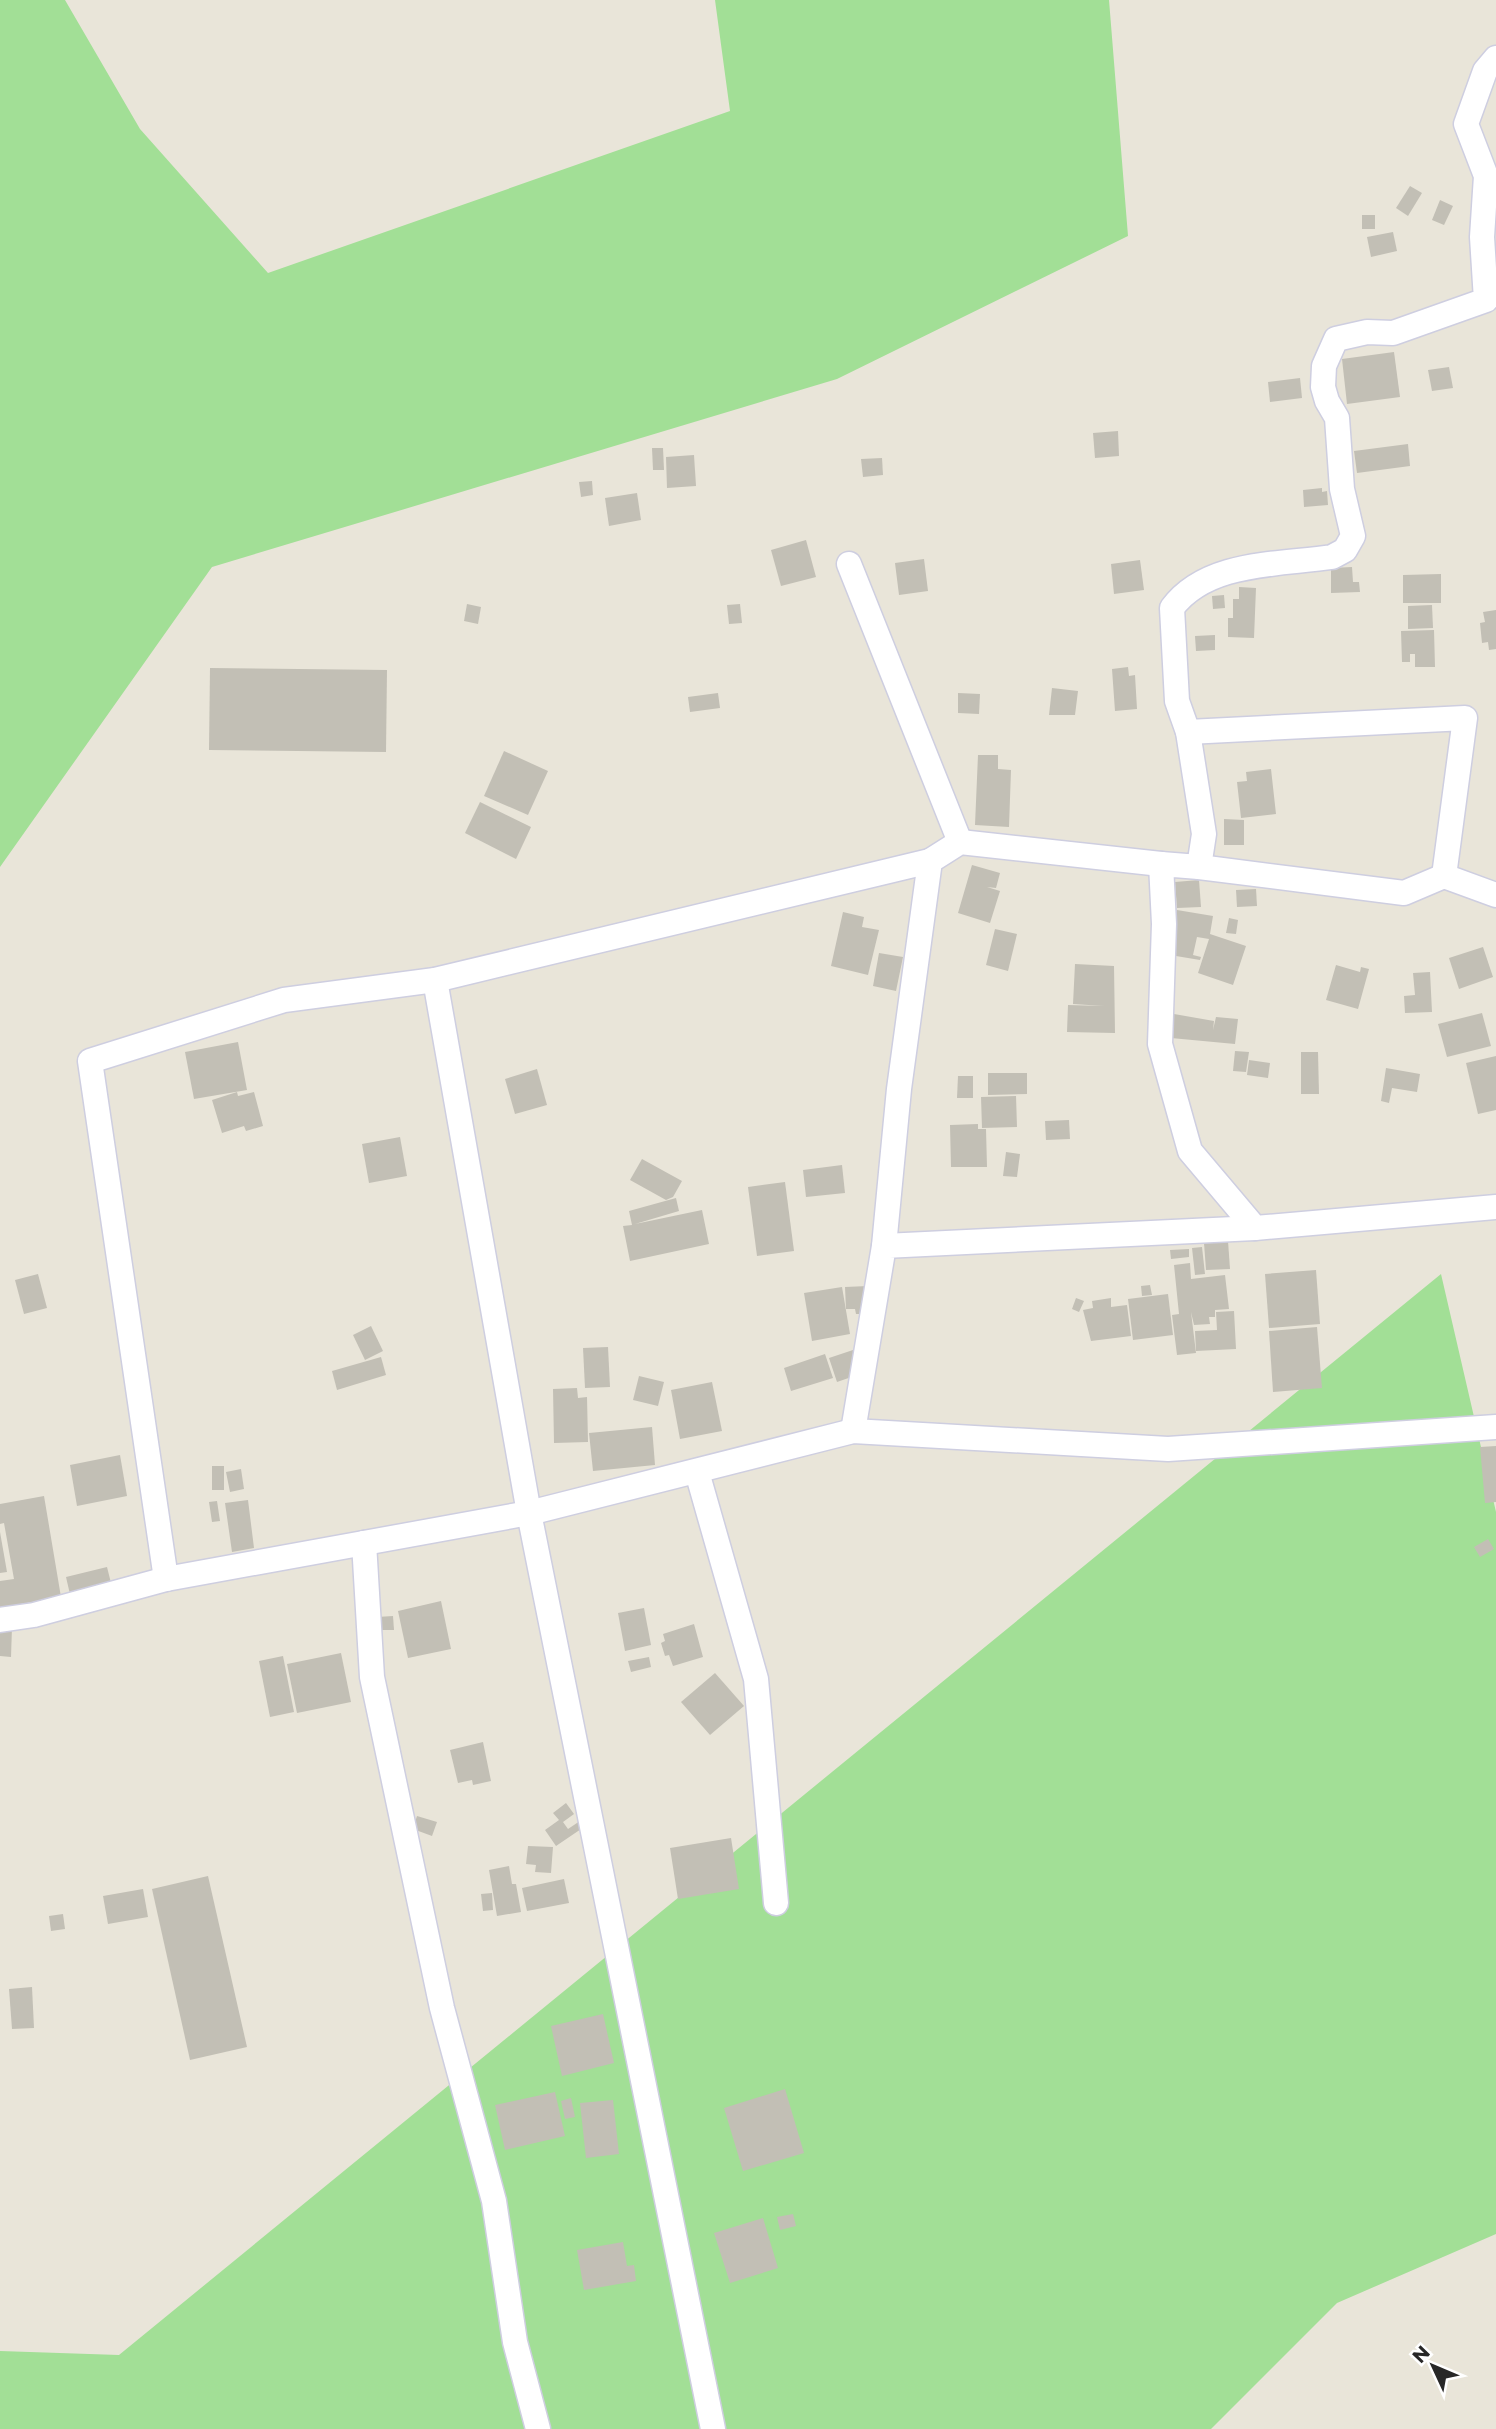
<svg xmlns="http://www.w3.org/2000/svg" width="1496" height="2429" viewBox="0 0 1496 2429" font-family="Montserrat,sans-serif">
<rect width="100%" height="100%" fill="#e9e5d9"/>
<g fill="#a2df96">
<polygon points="0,0 65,0 140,129 268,273 730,111 715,0 1109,0 1128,236 837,379 212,567 0,867"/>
<polygon points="1441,1274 1496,1512 1496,2234 1337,2303 1211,2429 0,2429 0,2351 119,2355"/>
</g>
<g fill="#c2bfb5">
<polygon points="1410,186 1422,193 1408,216 1396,208"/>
<polygon points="1440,200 1453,206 1444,225 1432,220"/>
<rect x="1362" y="215" width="13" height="14"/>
<polygon points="1393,232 1397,251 1371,257 1367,237"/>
<polygon points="1394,352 1400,397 1347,404 1342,359"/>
<polygon points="1449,367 1453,388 1432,391 1428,370"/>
<polygon points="1300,378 1302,398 1270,402 1268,382"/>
<polygon points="1118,431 1119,456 1095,458 1093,433"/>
<polygon points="1408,444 1410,466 1357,473 1354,451"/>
<polygon points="652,448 663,448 664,470 653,470"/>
<polygon points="694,455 696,486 667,488 666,457"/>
<polygon points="882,458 883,475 863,477 861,459"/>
<polygon points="592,481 593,495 581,497 579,482"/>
<polygon points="1322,488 1322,492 1327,491 1328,505 1304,507 1303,490"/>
<polygon points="637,493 641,520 609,526 605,498"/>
<polygon points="806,540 816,577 781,586 771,550"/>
<polygon points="924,559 928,591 899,595 895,563"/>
<polygon points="1140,560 1144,590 1114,594 1111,564"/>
<polygon points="1352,567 1353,582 1359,582 1360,592 1331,593 1331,568"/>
<polygon points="1441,574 1441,603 1403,603 1403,575"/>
<polygon points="1239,587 1256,588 1254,638 1228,637 1228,618 1233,618 1233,599 1239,599"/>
<polygon points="1224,595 1225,608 1213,609 1212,596"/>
<polygon points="467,604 481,607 478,624 464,621"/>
<polygon points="740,604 742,623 729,624 727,605"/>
<polygon points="1432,605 1433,628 1408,629 1408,606"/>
<polygon points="1496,610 1496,649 1489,650 1488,642 1482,643 1480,623 1485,622 1483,612"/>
<polygon points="1434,630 1435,667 1415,667 1415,654 1410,654 1410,662 1402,662 1401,631"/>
<polygon points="1215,635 1215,650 1196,651 1195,636"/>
<polygon points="1128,667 1129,676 1135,675 1137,709 1115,711 1112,669"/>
<polygon points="210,668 387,670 386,752 209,750"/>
<polygon points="1052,688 1078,691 1075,715 1049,715"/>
<polygon points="718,693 720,708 690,712 688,697"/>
<polygon points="958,693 980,694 979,714 958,713"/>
<polygon points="504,751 548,771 528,815 484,796"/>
<polygon points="978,755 998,755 998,769 1011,770 1009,827 975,825"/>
<polygon points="1271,769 1276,814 1241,818 1237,782 1247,781 1246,772"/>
<polygon points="480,802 531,827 516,859 465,833"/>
<polygon points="1224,819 1244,820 1244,845 1224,845"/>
<polygon points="972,865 1000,873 996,888 987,887 1000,891 990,923 958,913"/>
<polygon points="1199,880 1201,907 1177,908 1175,882"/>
<polygon points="1256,889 1257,906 1237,907 1236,890"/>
<polygon points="1177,910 1213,916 1210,934 1246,946 1233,985 1198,973 1209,939 1197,937 1193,955 1201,957 1200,960 1170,955"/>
<polygon points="843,912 864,917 862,927 879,930 868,975 831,966"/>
<polygon points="1229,918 1238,920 1236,934 1226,933"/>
<polygon points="995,929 1017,934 1008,971 986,965"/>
<polygon points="1483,947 1493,977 1459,989 1449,958"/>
<polygon points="879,953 903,957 896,991 873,986"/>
<polygon points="1075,964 1114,966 1115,1033 1067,1032 1068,1005 1104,1006 1073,1004"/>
<polygon points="1336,965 1360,972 1361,967 1369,969 1358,1009 1326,1000"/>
<polygon points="1430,972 1432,1012 1405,1013 1404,996 1415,995 1413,973"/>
<polygon points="1482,1013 1491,1046 1447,1057 1438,1024"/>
<polygon points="1174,1014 1214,1021 1213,1030 1216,1017 1238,1019 1235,1044 1171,1038"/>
<polygon points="238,1042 247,1090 194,1099 185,1052"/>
<polygon points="1235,1051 1249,1052 1246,1072 1233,1071"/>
<polygon points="1301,1052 1318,1052 1319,1094 1301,1094"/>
<polygon points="1496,1056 1496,1110 1478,1114 1466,1063"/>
<polygon points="1249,1060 1270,1063 1268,1078 1247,1075"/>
<polygon points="1386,1068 1420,1074 1417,1092 1392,1088 1389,1103 1381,1101"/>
<polygon points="537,1069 547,1105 515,1114 505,1079"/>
<polygon points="988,1073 1027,1073 1027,1094 988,1095"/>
<polygon points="958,1076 973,1076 973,1098 957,1098"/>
<polygon points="237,1092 238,1096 254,1092 263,1126 246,1131 244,1126 222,1133 212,1100"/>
<polygon points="1016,1096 1017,1127 982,1128 981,1097"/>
<polygon points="1069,1120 1070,1139 1046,1140 1045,1121"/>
<polygon points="978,1124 978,1129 986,1129 987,1167 951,1167 950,1125"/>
<polygon points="400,1137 407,1176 369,1183 362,1144"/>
<polygon points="1006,1152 1020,1154 1017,1177 1003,1176"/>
<polygon points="642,1159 682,1181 673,1197 666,1200 630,1180"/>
<polygon points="842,1165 845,1193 806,1197 803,1170"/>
<polygon points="785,1182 794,1251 757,1256 748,1187"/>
<polygon points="676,1198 679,1211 635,1224 702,1210 709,1244 630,1261 623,1226 632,1225 629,1211"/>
<polygon points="1228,1241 1230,1269 1206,1270 1204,1243"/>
<polygon points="1202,1247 1205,1274 1195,1275 1192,1248"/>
<polygon points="1189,1249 1189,1257 1171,1259 1170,1250"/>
<polygon points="1190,1263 1191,1279 1225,1275 1229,1309 1215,1310 1215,1317 1209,1317 1210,1324 1194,1325 1191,1312 1196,1353 1177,1355 1172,1315 1179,1314 1174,1265"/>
<polygon points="1316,1270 1320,1324 1269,1328 1265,1274"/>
<polygon points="38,1274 47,1308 24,1314 15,1280"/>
<polygon points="1150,1285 1152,1295 1142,1296 1141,1286"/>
<polygon points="868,1286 868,1314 856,1314 855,1309 846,1309 845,1287"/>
<polygon points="842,1287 850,1334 812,1341 804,1293"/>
<polygon points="1168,1294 1173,1335 1133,1340 1128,1299"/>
<polygon points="1076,1298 1084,1301 1079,1312 1072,1309"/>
<polygon points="1111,1298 1111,1307 1127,1305 1131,1336 1091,1341 1083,1310 1093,1308 1092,1301"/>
<polygon points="1234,1311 1236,1349 1196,1351 1195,1331 1217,1330 1216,1312"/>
<polygon points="371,1326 383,1351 365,1360 353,1335"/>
<polygon points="1317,1327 1322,1388 1273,1392 1269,1331"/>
<polygon points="608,1347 610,1387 585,1388 583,1348"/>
<polygon points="856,1349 863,1373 837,1382 829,1358"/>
<polygon points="825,1354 833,1378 791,1391 784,1368"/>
<polygon points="381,1357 386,1375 337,1390 332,1371"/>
<polygon points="639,1376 664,1382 658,1406 633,1400"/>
<polygon points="712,1382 722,1431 680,1439 671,1390"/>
<polygon points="577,1388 578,1398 587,1397 588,1442 554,1443 553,1389"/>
<polygon points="652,1427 655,1465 593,1471 589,1433"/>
<polygon points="1496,1446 1496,1502 1485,1503 1480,1447"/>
<polygon points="120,1455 127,1496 77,1506 70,1465"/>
<rect x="212" y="1466" width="12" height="24"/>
<polygon points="241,1469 244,1489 230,1492 226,1472"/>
<polygon points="44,1496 61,1597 21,1604 22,1609 0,1613 0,1581 14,1579 4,1523 0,1524 0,1504"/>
<polygon points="248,1500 254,1548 232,1552 225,1503"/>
<polygon points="217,1501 220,1521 212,1522 209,1502"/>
<polygon points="0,1532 7,1572 0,1573"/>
<polygon points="1488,1539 1494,1549 1480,1557 1474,1547"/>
<polygon points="107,1567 111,1583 72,1603 66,1577"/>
<polygon points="441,1601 451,1649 408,1658 398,1611"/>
<polygon points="644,1608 651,1645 625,1651 618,1613"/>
<polygon points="393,1616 394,1630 377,1630 377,1617"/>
<polygon points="694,1624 703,1657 673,1666 669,1655 665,1656 661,1643 665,1641 663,1634"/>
<polygon points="0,1626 12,1627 11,1657 0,1656"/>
<polygon points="341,1653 351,1702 297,1713 287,1664"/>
<polygon points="283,1656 294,1712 270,1717 259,1661"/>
<polygon points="649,1657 651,1667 631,1672 628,1661"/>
<polygon points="715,1673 744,1706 710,1735 681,1702"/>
<polygon points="483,1742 491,1781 473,1785 472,1780 458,1783 450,1750"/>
<polygon points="566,1803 574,1814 563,1822 568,1829 580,1821 584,1827 556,1846 545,1830 559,1820 553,1813"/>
<polygon points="417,1816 437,1822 432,1836 413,1829"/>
<polygon points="731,1838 739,1889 678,1899 670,1848"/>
<polygon points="528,1846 553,1847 551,1873 535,1872 536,1865 526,1864"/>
<polygon points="509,1866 512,1884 516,1884 521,1912 497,1916 489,1870"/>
<polygon points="208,1876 247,2047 190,2060 152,1889"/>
<polygon points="564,1879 569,1903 527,1911 522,1888"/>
<polygon points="143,1889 148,1917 108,1924 103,1896"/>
<polygon points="492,1893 493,1910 483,1911 481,1894"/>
<polygon points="63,1914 65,1929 51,1931 49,1916"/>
<polygon points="32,1987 34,2028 12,2029 9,1989"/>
<polygon points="603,2014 614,2063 562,2076 551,2026"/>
<polygon points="785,2089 804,2153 743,2171 724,2108"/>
<polygon points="555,2092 565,2136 505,2150 495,2105"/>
<polygon points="571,2098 575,2117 565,2119 561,2101"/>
<polygon points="613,2100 619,2154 586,2158 580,2103"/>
<polygon points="793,2214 796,2226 780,2230 777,2217"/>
<polygon points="763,2218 778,2268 730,2283 714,2233"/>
<polygon points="623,2242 627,2266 634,2265 636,2281 584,2290 577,2250"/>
</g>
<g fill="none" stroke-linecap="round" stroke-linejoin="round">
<g stroke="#cecee0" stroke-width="27">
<g id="street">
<path d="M1496,58L1485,71L1466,124L1486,176L1482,237L1486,300L1393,333L1367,332L1336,339L1324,366L1323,387L1327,401L1337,418L1342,489L1353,536L1345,550L1332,557C1278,565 1207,561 1172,608L1177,701L1188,732L1204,834L1199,867L1161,864L1164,924L1160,1044L1190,1151L1255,1228L1496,1207"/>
<polyline points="849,564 960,842"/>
<polyline points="1188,732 1465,718 1444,876"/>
<polyline points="1199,867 1404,893 1444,876 1496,895"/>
<polyline points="435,980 529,1513 713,2429"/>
<polyline points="884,1246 899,1089 930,861 960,842 1161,864"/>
<polyline points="853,1431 884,1246 1255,1228"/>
<polyline points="697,1472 756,1679 776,1903"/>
<polyline points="364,1543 372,1677 442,2008 494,2201 515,2342 538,2429"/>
<polyline points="166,1579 90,1061 284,1000 435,980 930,861"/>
<polyline points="0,1620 34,1615 166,1579 529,1513 853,1431 1168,1449 1496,1427"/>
</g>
</g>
<use href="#street" stroke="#fff" stroke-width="24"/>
</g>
<g transform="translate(1433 2366) rotate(314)" stroke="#ffffff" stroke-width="5" paint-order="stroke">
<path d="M0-5L12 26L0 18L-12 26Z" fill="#272727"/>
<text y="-10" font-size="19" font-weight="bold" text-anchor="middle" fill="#272727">N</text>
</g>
</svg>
